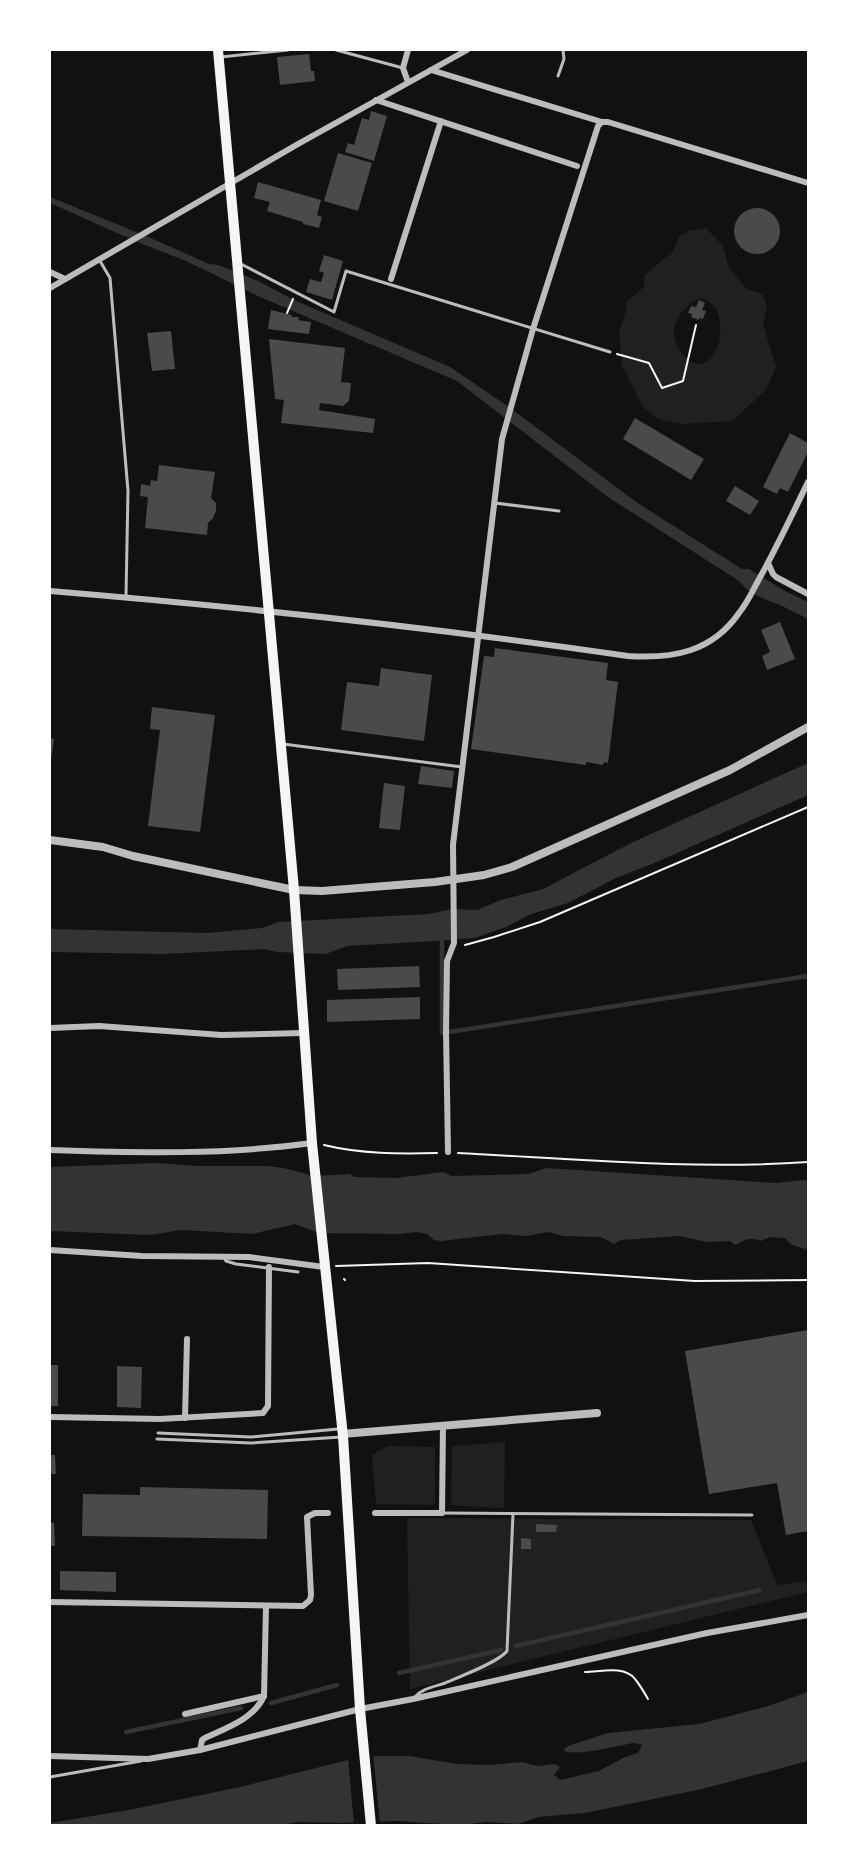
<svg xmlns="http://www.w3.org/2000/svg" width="858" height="1875" viewBox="0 0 858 1875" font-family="'Noto Sans',sans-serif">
<rect width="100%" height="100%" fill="#111"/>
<g fill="#202020" fill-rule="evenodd">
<path d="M706,228L723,246L729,268L747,289L763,294L767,306L763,324L776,367L766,390L732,421L682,424L658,419L643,407L622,365L619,332L625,316L627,301L644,287L645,275L673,251L679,237L687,231ZM701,298C706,300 710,301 713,305C726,318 722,362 700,364C684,364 673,343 674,329C676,316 689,302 701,298Z"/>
<polygon points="505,1442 504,1508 459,1506 451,1504 452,1446"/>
<polygon points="388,1446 435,1447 435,1504 431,1505 376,1504 372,1455"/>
<polygon points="407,1518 751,1520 777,1585 808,1581 808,1592 410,1689"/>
</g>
<g fill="#333">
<polygon points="50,197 141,234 133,239 126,237 50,203"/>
<path d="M144,235L209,264L219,265L258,281L296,301L450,367L506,405L639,504L742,569H749L785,591L808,602V619C798,614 787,608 777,604C760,597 751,595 739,581L608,497L457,381L260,297L186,261L135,241Z"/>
<polygon points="808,763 808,795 652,864 616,878 568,903 531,914 506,927 474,938 455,939 455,909 477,910 501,900 543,889 631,843"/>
<polygon points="453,909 453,940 347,946 326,954 277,952 264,949 163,954 50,952 50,929 207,933 262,928 278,922 428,914"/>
<polygon points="157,1163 198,1166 267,1166 284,1168 313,1176 319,1233 295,1224 252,1234 181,1230 150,1235 50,1231 50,1167"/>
<path d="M547,1168L775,1183L805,1180L808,1182V1250L792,1245L785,1238L771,1237L760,1241C750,1236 745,1240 735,1245L730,1241L707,1242L679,1236L621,1240L614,1244L601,1237L563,1236L549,1232L526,1236L503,1234L441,1241L434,1240L427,1234L417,1232L398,1234L322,1233L317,1176L350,1174L354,1177L396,1178L444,1172L451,1176L528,1174Z"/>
<path d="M808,1692V1761L702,1789L585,1813L539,1817L518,1824L487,1822L459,1825L396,1821L340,1823L298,1822L276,1826H50V1823L129,1810L240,1787L348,1760L376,1756H409L457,1764L490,1765L522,1762L537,1766L555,1764L560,1767L554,1775L560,1780L599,1771L623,1758L638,1753L642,1745L634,1743C619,1745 574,1758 563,1750L568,1746L608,1733L699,1724L765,1707Z"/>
</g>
<polygon fill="#111" points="373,1753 380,1824 354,1825 348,1757"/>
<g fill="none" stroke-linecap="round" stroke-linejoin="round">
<g stroke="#333" stroke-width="4.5">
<polyline points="442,934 442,1033"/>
<polyline points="449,1032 808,976"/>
<polyline points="516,1646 760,1590"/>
<polyline points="399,1673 501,1650"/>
<polyline points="271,1703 337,1685"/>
<polyline points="126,1732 241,1708"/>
</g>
</g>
<g fill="#4a4a4a">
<polygon points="309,54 311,71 314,71 315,81 280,85 277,57"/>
<polygon points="371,111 387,116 374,161 345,152 348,143 354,145 362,118 369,120"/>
<polygon points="338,153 372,163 358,211 324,201"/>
<polygon points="258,182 321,200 317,215 322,217 319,228 303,224 303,222 267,211 270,202 254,198"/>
<circle cx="757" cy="231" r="23"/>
<polygon points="324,255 343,261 332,300 306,292 310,279 321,282 324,273 319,271"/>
<polygon points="699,300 705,303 702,310 706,311 703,319 700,318 699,320 691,317 692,314 688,313 691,306 696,307"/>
<polygon points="271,310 292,315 291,317 299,317 298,320 311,322 309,334 268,329"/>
<polygon points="171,331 175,369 152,371 147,333"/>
<polygon points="269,339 345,348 341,382 351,383 349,401 343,406 320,403 319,410 375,419 373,433 281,423 284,400 275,399"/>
<polygon points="635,418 704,459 691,480 623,439"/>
<polygon points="790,433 808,443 808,452 788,492 780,488 777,494 763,487"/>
<polygon points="159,465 215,472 211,498 216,503 216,511 213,518 208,523 207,535 145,528 148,497 140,496 141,484 150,486 151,480 157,481"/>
<polygon points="735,486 759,501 750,515 726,501"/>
<polygon points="780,622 795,659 767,670 762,656 770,652 761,630"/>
<polygon points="495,648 608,663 606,680 618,682 608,763 604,762 603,765 586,762 586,765 471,749 484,656 494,657"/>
<polygon points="381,668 432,675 424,741 341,730 347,682 379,686"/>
<polygon points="152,707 215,715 200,832 148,826 160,730 150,729"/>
<polygon points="50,738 54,739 51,760 50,760"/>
<polygon points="421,766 454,771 452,788 418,784"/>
<polygon points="384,783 405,786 400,830 379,828"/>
<polygon points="419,966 420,987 338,990 337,969"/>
<polygon points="420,997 420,1019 327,1022 327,1000"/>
<polygon points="808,1330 808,1531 786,1535 777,1483 709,1494 685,1351"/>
<rect x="50" y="1365" width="8" height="41"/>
<polygon points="117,1366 142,1367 141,1408 117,1407"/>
<polygon points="50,1455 55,1455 56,1474 50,1474"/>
<polygon points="140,1487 268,1490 267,1539 82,1536 83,1494 140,1495"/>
<polygon points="50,1523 54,1523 55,1546 50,1546"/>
<polygon points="536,1524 557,1525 556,1532 536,1532"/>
<polygon points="521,1538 531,1539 531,1549 521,1549"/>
<polygon points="60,1571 116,1572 116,1592 60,1590"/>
</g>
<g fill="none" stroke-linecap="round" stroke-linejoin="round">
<g stroke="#f5f5f5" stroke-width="2">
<polyline points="287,313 293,299"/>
<polyline points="617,354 649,363 662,388 683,381 696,325"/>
<polyline points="465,945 494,937 540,922 808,807"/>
<path d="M324,1145C361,1154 399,1154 437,1153"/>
<path d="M458,1153C574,1159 692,1170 808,1162"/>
<polyline points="336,1266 428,1263 695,1281 808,1280"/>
<polyline points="344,1279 345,1280"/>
<path d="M585,1672C600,1672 624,1665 635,1679C640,1685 644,1692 648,1699"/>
</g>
<g stroke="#bcbcbc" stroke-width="3">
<polyline points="336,50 403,68"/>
<polyline points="221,57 288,50"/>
<polyline points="558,76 564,59 563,50"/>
<polyline points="100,261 110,278 128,491 126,596"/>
<polyline points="241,264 334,312 346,271 610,352"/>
<polyline points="495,503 559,511"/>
<polyline points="283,744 462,767"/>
<polyline points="224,1257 226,1261 236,1264 298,1272"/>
<polyline points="158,1433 251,1437 338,1429"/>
<polyline points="157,1439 251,1443 341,1437"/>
<polyline points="442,1513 752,1515"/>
<path d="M415,1697C423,1688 434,1687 445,1683C459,1677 499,1662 507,1651L513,1514"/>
<polyline points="50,1777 141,1761"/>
</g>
<g stroke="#bcbcbc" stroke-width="6">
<polyline points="431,70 602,122"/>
<polyline points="408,82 403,68 408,50"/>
<polyline points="376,100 577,166"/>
<polyline points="50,272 65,279"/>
<polyline points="391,279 441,121"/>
<polyline points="50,288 298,144 467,50"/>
<polyline points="768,563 773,574 776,577 808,594"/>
<path d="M50,591C243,607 436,628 628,656C673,659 712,652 739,613C747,603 752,592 758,581C776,549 792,515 808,482"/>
<polyline points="50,1028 99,1026 221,1035 303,1033"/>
<path d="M50,1150C137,1153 225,1155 312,1143"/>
<polyline points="448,1152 446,1031 447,961 454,943 453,845 502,439 533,329 598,126 602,122 608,122 808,183"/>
<polyline points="50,1250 142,1256 249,1257 324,1267"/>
<polyline points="50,1417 160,1419 263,1413 268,1406 269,1267"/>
<polyline points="185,1418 187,1339"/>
<polyline points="375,1513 442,1513 443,1425"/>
<polyline points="50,1602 303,1606 310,1600 311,1595 307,1517 315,1513 328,1513"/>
<polyline points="185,1714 264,1696"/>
<path d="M200,1750L202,1740L205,1738C226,1728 254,1719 264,1696L266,1606"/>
<polyline points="50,1756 148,1759 200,1750 360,1709 413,1699 707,1633 808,1615"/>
</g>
<g stroke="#bcbcbc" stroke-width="8">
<polyline points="50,840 103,847 133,856 294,890 322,891 435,882 484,875 512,867 730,770 808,727"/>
<polyline points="342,1434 597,1413"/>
</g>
<polyline stroke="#f5f5f5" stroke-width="10" points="218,50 294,890 312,1143 343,1436 360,1709 371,1826"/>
</g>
<rect width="858" height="1875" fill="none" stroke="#ffffff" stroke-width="102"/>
</svg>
